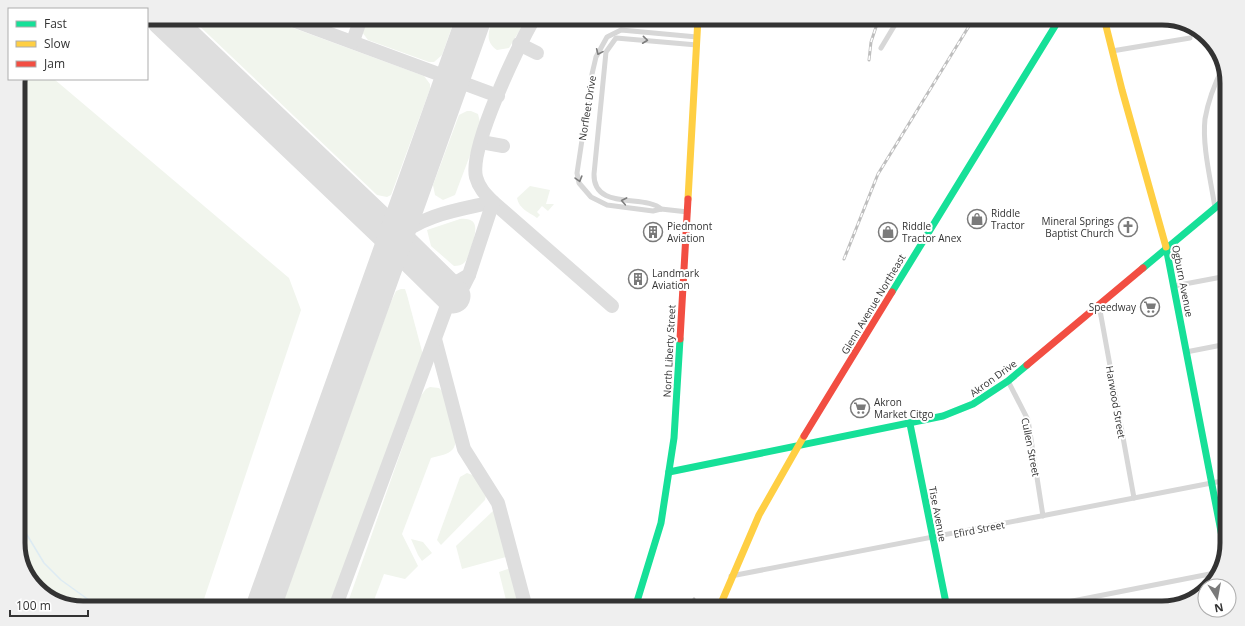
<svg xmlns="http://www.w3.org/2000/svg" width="1245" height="626" viewBox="0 0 1245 626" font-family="'Open Sans',sans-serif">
<rect width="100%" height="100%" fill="#fff"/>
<g fill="#f1f5ed">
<polygon points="191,18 266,18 424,76 430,84 430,89 391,195 387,197 377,195"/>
<polygon points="308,18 334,18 336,27 332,27"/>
<polygon points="344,18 357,18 353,26 348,27 346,26"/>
<polygon points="366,18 455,18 442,55 434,62 429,62 368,40 362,32"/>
<path d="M493,18H527L509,48L497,50C484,41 489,31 493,18Z"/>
<polygon points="18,79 54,79 289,278 301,310 201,608 83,608 54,601 29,579 18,548"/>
<polygon points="467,111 471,111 478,114 481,126 455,195 443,200 435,195 433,185 459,115"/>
<path d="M530,186L550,190L546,204H554L548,211L542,206L537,212L540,215L537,218C529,212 519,209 517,198Z"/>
<path d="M460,219C482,217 475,234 471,248C469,252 468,259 465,262C462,265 458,266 454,266L431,246L427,230Z"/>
<polygon points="401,289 405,289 407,295 423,355 331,608 281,608 390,304 396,291"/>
<path d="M430,387L439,388L443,392C448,402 461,439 453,449C448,455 438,456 431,458L402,534L418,566L405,579L384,574L371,608H346L420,397L426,389Z"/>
<polygon points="467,473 475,476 486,495 485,500 441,545 437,540 460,477"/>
<polygon points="493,511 497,514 506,557 462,569 456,546"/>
<polygon points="411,539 423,542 432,553 422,561 418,555"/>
<polygon points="511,568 521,608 508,608 499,572"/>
</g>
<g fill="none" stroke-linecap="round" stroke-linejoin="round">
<polyline stroke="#ddebf3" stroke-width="1.5" points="18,520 44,563 61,580 100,608"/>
<g stroke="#dedede" stroke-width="14">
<polyline points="287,18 498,96"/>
<polyline points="353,41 361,18"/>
<polyline points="519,44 537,53"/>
<polyline points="481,142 503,146"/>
<path d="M364,209C381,218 396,226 415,221"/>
<path d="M395,239C423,214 459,210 493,202L612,306"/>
<polyline points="435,278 457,282 469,275"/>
<polyline points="435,339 464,449 498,503 526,608"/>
<path d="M335,608L448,303L464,285L469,275L493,202C485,194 479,188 476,177C469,147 518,47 534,18"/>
</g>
<g stroke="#dedede" stroke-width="35">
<polyline points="163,18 395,239 453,296"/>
<polyline points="263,608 474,18"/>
</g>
<g stroke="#d7d7d7" stroke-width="5">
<polyline points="881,48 899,18"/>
<polyline points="1112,51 1190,38"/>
<path d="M1215,208C1211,181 1202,146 1205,119C1208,101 1215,83 1223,67"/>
<path d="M661,209C646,194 593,211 594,174L606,52L616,38L697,45"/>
<polyline points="688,212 661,209 653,211 607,205 591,197 579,183 577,173 592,74 596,57 607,37 621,30 697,37"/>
<polyline points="1174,286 1227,276"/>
<polyline points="1099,305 1134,498"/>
<polyline points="1186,352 1227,344"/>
<polyline points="1008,381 1028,420 1043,516"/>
<polyline points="731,576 1227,480"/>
<polyline points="1037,608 1220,572"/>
</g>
<g stroke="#16e098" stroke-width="7">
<polyline points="1166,247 1225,552"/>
<polyline points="1143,268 1227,198"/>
<polyline points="892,292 1060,18"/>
<polyline points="910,424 947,608"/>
<polyline points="669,472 943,416 973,404 1008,381 1027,365"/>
<polyline points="635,608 661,523 674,438 680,339"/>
</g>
<g stroke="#ffcf43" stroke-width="7">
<polyline points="1104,18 1122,90 1166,247"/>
<polyline points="688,199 698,18"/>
<polyline points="719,608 759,515 804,436"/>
</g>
<g stroke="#f24e42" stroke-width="7">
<polyline points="680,339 688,199"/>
<polyline points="1027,365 1143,268"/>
<polyline points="804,436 892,292"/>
</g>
<g stroke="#bebebe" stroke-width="3">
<g id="rail">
<polyline points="869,60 871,42 879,18"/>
<polyline points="844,259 878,174 974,18"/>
<polyline points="691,608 694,599"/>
</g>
</g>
<use href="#rail" stroke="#fff" stroke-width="1.5" stroke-dasharray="4.5" stroke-linecap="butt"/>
</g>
<defs><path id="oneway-chevron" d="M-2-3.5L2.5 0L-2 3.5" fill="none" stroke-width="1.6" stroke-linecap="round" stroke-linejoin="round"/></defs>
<g stroke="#7d7d7d">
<use href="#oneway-chevron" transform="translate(645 40) rotate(6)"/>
<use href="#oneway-chevron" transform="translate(599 52) rotate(114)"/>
<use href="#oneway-chevron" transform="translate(579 179) rotate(74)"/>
<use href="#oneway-chevron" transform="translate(624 201) rotate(-169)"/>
</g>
<defs>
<g id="shop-ring" transform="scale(1)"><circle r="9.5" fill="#fff" stroke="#7a7a7a" stroke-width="1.5"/><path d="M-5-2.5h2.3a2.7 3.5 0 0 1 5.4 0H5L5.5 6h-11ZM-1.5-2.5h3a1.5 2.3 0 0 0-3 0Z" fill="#7a7a7a"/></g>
<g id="church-ring" transform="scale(1)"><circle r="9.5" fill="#fff" stroke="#7a7a7a" stroke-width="1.5"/><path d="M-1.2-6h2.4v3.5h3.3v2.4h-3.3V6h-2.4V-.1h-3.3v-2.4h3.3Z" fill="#7a7a7a"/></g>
<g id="building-ring" transform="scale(1)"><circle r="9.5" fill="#fff" stroke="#7a7a7a" stroke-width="1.5"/><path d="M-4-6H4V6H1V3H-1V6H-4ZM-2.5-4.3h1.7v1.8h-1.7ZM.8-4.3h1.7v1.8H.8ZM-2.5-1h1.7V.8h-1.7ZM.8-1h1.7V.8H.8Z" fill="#7a7a7a"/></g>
<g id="supermarket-ring" transform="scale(1)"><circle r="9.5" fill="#fff" stroke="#7a7a7a" stroke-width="1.5"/><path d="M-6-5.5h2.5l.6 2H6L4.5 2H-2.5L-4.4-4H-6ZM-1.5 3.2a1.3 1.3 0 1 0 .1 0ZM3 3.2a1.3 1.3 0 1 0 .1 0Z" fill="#7a7a7a"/></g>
</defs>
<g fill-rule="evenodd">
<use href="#shop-ring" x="977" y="219"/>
<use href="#church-ring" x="1128" y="227"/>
<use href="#building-ring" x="653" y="232"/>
<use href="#shop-ring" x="888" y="232"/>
<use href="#building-ring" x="638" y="279"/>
<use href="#supermarket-ring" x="1150" y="307"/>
<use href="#supermarket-ring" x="860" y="408"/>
</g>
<g text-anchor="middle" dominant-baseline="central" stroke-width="4" stroke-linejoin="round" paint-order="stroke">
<g font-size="10" fill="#333" stroke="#fff">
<text transform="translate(587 108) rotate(-81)">Norfleet Drive</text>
<text transform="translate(1183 281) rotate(79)">Ogburn Avenue</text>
<text transform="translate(873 304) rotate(-59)">Glenn Avenue Northeast</text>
<text transform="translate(669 351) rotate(-87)">North Liberty Street</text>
<text transform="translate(993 378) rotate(-36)">Akron Drive</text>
<text transform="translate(1116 402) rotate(80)">Harwood Street</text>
<text transform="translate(1031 447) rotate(79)">Cullen Street</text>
<text transform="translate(938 514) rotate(79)">Tise Avenue</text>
<text transform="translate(979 529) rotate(-11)">Efird Street</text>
</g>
<g font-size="10" fill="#333" stroke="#fff" text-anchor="start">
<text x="991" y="213">Riddle<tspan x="991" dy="12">Tractor</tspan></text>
<text x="1114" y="221" text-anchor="end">Mineral Springs<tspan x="1114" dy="12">Baptist Church</tspan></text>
<text x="667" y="226">Piedmont<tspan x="667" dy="12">Aviation</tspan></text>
<text x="902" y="226">Riddle<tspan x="902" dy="12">Tractor Anex</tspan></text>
<text x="652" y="273">Landmark<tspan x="652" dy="12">Aviation</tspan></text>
<text x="1136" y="307" text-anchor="end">Speedway</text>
<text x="874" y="402">Akron<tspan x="874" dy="12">Market Citgo</tspan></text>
</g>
</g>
<path d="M0 0H1245V626H0ZM83 25H1162A58 58 0 0 1 1220 83V543A58 58 0 0 1 1162 601H83A58 58 0 0 1 25 543V83A58 58 0 0 1 83 25Z" fill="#efefef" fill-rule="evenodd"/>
<path fill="none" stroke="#333" stroke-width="5" d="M83 25H1162A58 58 0 0 1 1220 83V543A58 58 0 0 1 1162 601H83A58 58 0 0 1 25 543V83A58 58 0 0 1 83 25Z"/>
<rect x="8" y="8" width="140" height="72" fill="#ffffff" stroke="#adadad"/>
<rect x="16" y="21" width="20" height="6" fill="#16e098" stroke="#adadad"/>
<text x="44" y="28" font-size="12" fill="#333333">Fast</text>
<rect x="16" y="41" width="20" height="6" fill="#ffcf43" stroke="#adadad"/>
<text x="44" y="48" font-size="12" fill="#333333">Slow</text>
<rect x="16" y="61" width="20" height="6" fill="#f24e42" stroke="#adadad"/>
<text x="44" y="68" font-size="12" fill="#333333">Jam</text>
<g transform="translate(1217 598) rotate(169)"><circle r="19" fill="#ffffff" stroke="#adadad"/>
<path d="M0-3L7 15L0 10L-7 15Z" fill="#7a7a7a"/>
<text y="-6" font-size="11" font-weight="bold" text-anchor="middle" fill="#333333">N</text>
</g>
<path d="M10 610v6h78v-6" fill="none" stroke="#333333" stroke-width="2"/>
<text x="16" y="610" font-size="12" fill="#333333" stroke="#ffffff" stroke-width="3" paint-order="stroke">100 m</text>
</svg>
